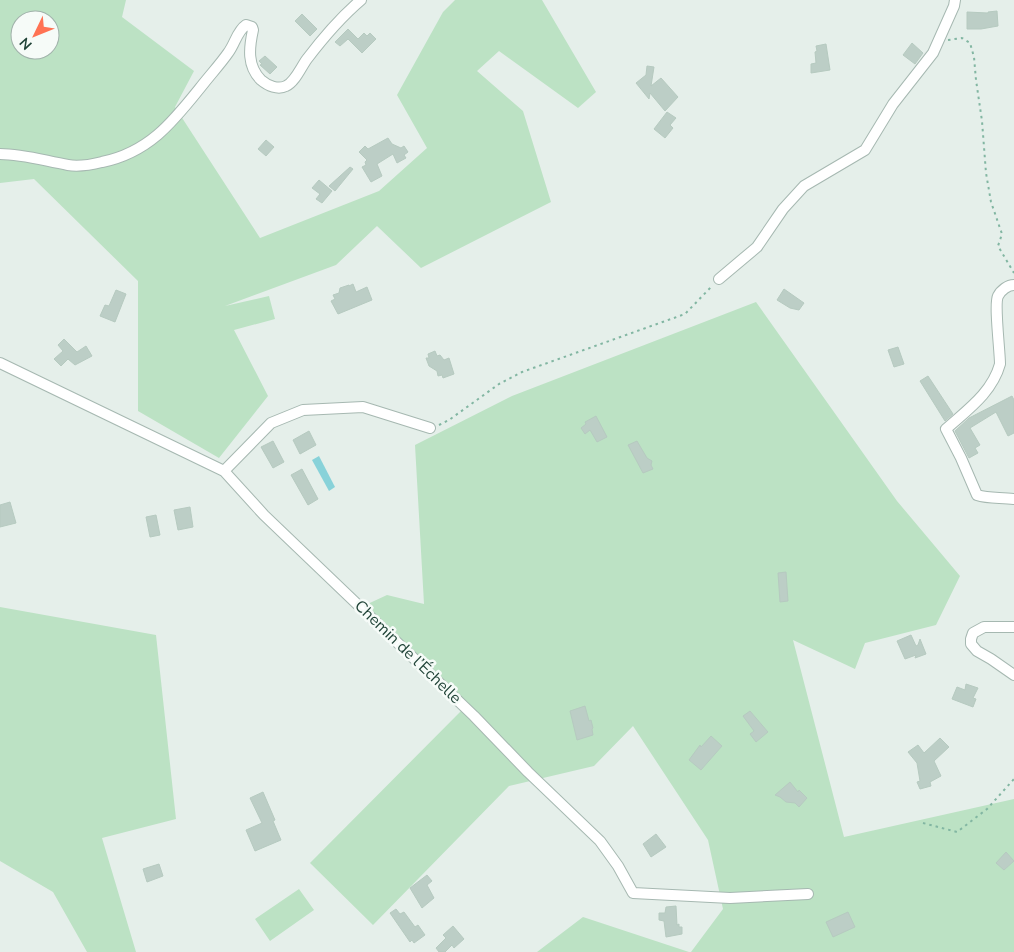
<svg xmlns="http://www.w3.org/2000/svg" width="1014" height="952" viewBox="0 0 1014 952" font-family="'Nunito Sans',sans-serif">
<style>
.green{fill:#bce2c4;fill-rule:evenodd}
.water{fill:#88d2d9}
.building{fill:#bccec6;stroke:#b6cac0}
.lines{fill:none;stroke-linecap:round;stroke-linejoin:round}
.minor-casing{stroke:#a6b8b1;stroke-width:12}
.path{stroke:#82b6a2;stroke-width:2;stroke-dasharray:2.5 4;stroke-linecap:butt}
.minor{stroke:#fff;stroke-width:10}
.labels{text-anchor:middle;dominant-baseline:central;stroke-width:5;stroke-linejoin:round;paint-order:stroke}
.street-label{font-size:16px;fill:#214438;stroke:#f6fbf8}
</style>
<rect width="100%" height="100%" fill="#e5efea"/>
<!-- green -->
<path class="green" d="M0,0h126l-4,17 72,54 -19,36 85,131 119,-47 48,-43 -30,-53 46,-83 12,-12h87l54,92 -18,16 -79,-57 -22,20 46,40 28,91 -130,66 -44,-42 -41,39 -111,41 44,-10 6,23 -41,11 34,66 -49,62 -81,-47v-130l-104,-102 -34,4zM20,20h30v30h-30z
M756,302l141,199 63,75 -24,49 -71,18 -10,26 -62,-29 51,197 170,-38v153h-323l32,-43 -15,-69 -75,-114 -39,40 -85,20 -136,139 -63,-62 154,-155 -105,-100 28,-13 37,9 -9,-159 97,-49z
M0,607l156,28 20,184 -74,19 34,114h-49l-34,-60 -53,-31z
M299,889l15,21 -44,31 -15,-22z
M583,917l106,35h-152z"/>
<!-- water -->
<path class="water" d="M319,456l16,31 -6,4 -17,-31z"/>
<!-- building -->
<path class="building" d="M997,11l1,15 -17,3h-14v-17l21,1v-1z
M302,14l15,15 -7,7 -15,-15z
M348,29l10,10 6,-6 3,3 3,-3 6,6 -14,14 -14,-14 -8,7 -5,-4z
M912,43l11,10 -8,11 -12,-9z
M826,44l4,26 -19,3v-9l5,-1 -1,-11 2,-1 -1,-5z
M265,56l12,11 -7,7 -10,-9 2,-1 -3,-3z
M647,66l7,1 -3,19 10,-8 17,19 -13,14 -15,-18 -1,6 -13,-16 10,-8z
M667,112l9,6 -6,7 3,3 -8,10 -11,-9z
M388,138l4,6 9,4 3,-2 4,6 -4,3 2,3 -9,5 -4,-9 -16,10 5,12 -11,6 -9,-15 4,-2 -1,-3 2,-2 -8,-8 6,-6 3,3z
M266,140l8,7 -8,9 -8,-7z
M350,167l3,2 -18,22 -6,-5z
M319,180l13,11 -10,12 -6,-4 4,-5 -8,-6z
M353,284l3,8 11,-5 5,13 -34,14 -7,-13 4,-2 -2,-4 6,-2 1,-5 9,-3v1z
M784,289l20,14 -5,7 -9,-2 -13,-8z
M116,290l10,4 -11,28 -15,-6 5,-11 4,1z
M64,339l13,13 9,-6 6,10 -17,9 -7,-6 -7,7 -7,-7 9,-8 -5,-6z
M898,347l6,17 -10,3 -6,-17z
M435,351l2,5 3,-1 4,5 5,-2 5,16 -11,4 -1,-3 -4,1 -1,-5 -8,-5 -3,-8h3l-1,-4z
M928,376l25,38 -8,7 -25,-40z
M1012,396l2,4v33l-6,3 -12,-24 -26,16 10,17 -5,3 3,5 -9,5 -14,-27 14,-13z
M596,416l11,21 -10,5 -7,-12 -5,4 -4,-6 5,-4 -1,-2z
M309,431l7,14 -16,9 -7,-14z
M273,441l11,21 -11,6 -12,-21z
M637,441l10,17 5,3 -1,4 2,4 -10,4 -15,-28z
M302,469l16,30 -10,6 -17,-30z
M10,502l6,21 -16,4v-22z
M190,507l3,20 -15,3 -4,-20z
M156,515l4,20 -10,2 -4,-20z
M786,572l2,29 -8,1 -2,-29z
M911,635l5,11 2,-1 2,-6 6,15 -11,4 1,-3 -11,4 -8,-18z
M966,684l12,4 -5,10 3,1 -3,8 -21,-8 5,-12 8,3z
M585,706l4,15 2,-1 2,8 -1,1 1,6 -16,5 -7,-29z
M750,711l18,21 -12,10 -6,-8 4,-3 -11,-15z
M711,736l11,10 -21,24 -12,-10 11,-15 1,2z
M940,738l9,9 -15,14 7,15 -11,6 1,4 -11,3 -3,-7 3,-1 -3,-18 -9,-11 10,-7 6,8z
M790,782l8,10 1,-2 8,8 -8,9 -4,-4 -9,-1 -6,-5 -5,-2z
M263,792l12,28 -2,1 8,19 -26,11 -9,-21 16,-7 -12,-25z
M656,834l10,13 -15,10 -8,-13z
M1006,852l8,9 -10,9 -8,-7z
M159,864l4,12 -16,6 -4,-13z
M427,875l5,6 -5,4 7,13 -12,10 -12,-20z
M676,906l1,19 2,-1v3h3v7l-16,3 -2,-16 -5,-1v-7h6l1,-6z
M396,909l4,5 4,-2 11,15 3,-2 7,10 -11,8 -2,-3 -2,2 -20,-29z
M848,912l7,15 -22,10 -7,-15z
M453,926l11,13 -10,9 -2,-3 -7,7h-6l-3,-4 10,-10 -3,-3z"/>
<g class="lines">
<defs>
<path id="minor" d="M0,154c23,0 45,7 68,11 11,2 22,0 34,-3 49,-10 73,-43 102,-79 8,-10 17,-20 24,-30 7,-9 9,-22 18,-28l6,2 1,3c-4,18 -6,36 8,50 7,6 17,10 25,6 9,-4 15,-19 21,-27 16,-21 34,-42 54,-59
M719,279l38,-32 26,-38 21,-23 61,-36 28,-46 40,-51 21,-47 1,-6
M1014,285c-6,0 -13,5 -16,11 -4,8 2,55 2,68 -8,29 -33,46 -54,65l15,29 16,37c12,4 25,2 37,4
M0,363l224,108 40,44 210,201 54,56 72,69 18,25 15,27 97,5 78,-4
M224,471l47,-48 32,-13 60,-3 67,21
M1014,627h-30l-11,6 -2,6v5l6,7 14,8 23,16"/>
</defs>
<!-- minor casing -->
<use href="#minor" class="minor-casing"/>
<!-- path -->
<path class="path" d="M948,40l14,-2 8,5 4,14 2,23 6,41 4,52 5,29 11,32 -4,12 16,27
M439,425l10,-5 50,-36 23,-12 163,-58 27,-28
M923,823l34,9 30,-23 27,-30"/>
<!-- minor -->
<use href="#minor" class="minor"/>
</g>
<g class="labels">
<!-- street labels -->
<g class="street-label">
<text transform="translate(408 652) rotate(44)">Chemin de l’Échelle</text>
</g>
</g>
<!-- north arrow -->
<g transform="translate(35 35) rotate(227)"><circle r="24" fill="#f6fbf8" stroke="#a1b2ab"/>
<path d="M0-4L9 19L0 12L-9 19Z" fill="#ff7253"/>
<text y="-8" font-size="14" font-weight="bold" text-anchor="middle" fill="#214438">N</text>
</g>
</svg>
